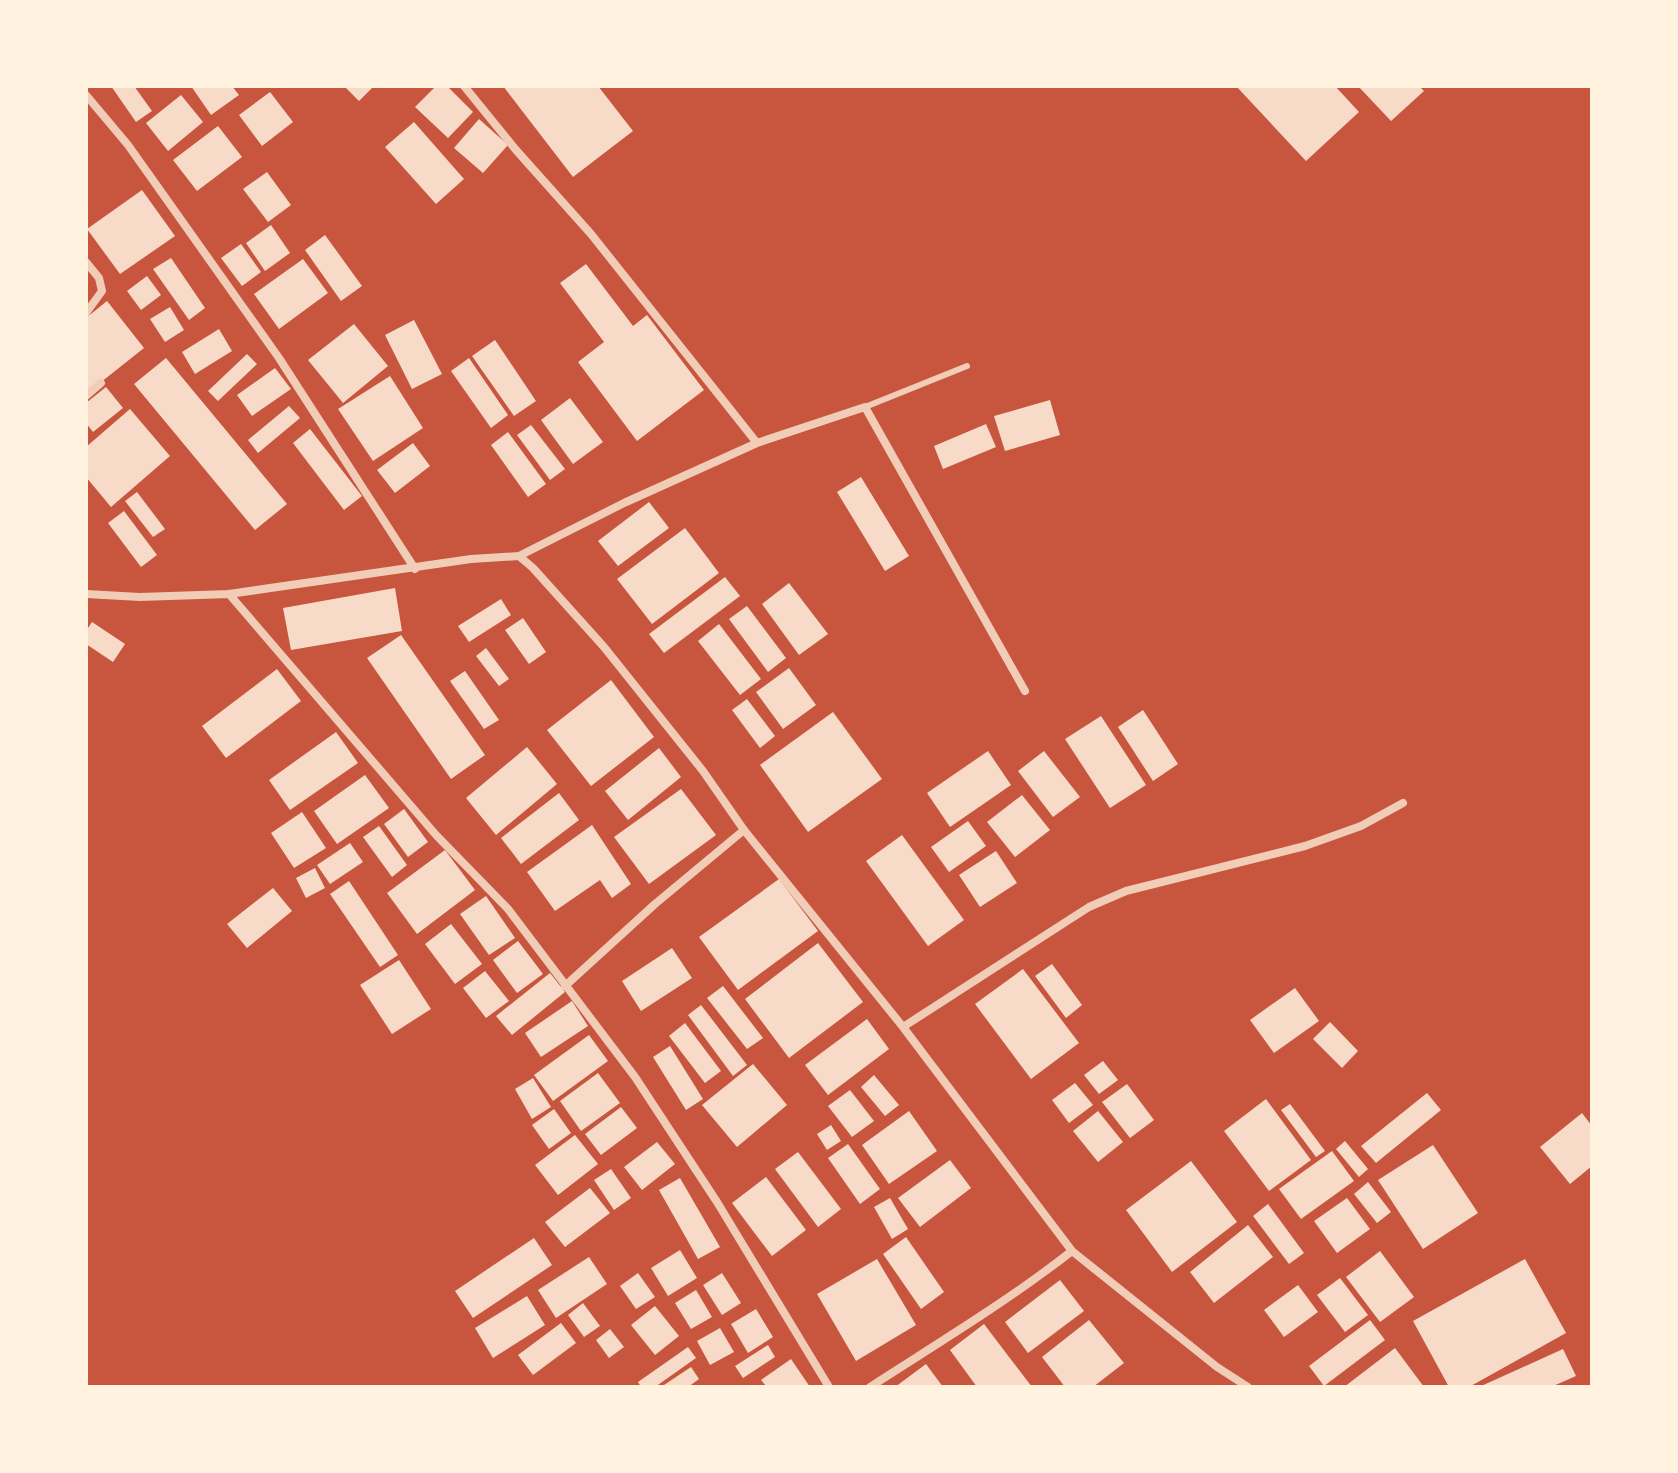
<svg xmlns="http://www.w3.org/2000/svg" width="1678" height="1473" viewBox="0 0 1678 1473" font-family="'DM Sans',sans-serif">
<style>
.building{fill:#f7dbc8}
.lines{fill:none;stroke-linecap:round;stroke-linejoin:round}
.service{stroke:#f1ccb7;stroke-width:6}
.minor{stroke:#f1ccb7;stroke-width:8}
</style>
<rect width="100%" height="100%" fill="#c8553d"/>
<!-- building -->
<path class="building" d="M111,86h23l18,25 -16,11z
M191,86h41l7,9 -28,20z
M344,86h30l-15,15z
M436,86h11l26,26 -25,26 -33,-31z
M503,86h95l35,45 -60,46z
M1236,86h99l24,26 -53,49z
M1358,86h61l5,5 -33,30z
M270,92l23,30 -31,24 -23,-31z
M181,95l22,27 -35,29 -22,-28z
M479,119l29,26 -25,28 -29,-25z
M414,122l50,57 -28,25 -51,-57z
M218,126l24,31 -45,34 -24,-31z
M267,172l24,33 -23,17 -25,-33z
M142,190l33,46 -55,38 -33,-45z
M271,225l19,28 -25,18 -19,-28z
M325,235l37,51 -21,15 -36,-51z
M241,244l20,28 -19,14 -21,-28z
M171,258l34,50 -16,12 -36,-51z
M303,259l25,34 -49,36 -25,-35z
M586,264l47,62 14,-11 57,75 -67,51 -59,-79 26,-20 -44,-59z
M147,276l14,19 -20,15 -14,-19z
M107,301l37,47 -58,46v-76z
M170,307l14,23 -19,12 -15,-23z
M414,320l28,54 -30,15 -27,-54z
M354,324l34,42 -45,37 -35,-43z
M219,329l13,22 -37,23 -13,-22z
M495,340l41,61 -22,15 -42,-60z
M247,354l10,10 -39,37 -10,-10z
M166,358l121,146 -32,26 -121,-146z
M469,358l39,57 -17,13 -40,-57z
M275,368l16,21 -39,27 -15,-21z
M390,376l33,52 -50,33 -35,-52z
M106,387l17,21 -30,24 -7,-9v-20z
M570,398l33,44 -30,22 -32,-44z
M1050,400l10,35 -55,16 -11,-35z
M289,406l11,12 -42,35 -10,-13z
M130,409l40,47 -59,51 -25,-30v-30z
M986,424l10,23 -53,22 -9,-23z
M531,425l34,44 -15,11 -33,-45z
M310,429l52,67 -18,14 -51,-67z
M508,432l38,52 -18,13 -37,-52z
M413,443l17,23 -35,27 -18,-23z
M861,477l48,79 -24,15 -48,-79z
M137,492l28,37 -12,8 -28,-36z
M649,502l20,26 -51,38 -20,-25z
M124,511l33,44 -16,12 -33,-44z
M685,528l34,45 -67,51 -35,-45z
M725,577l15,19 -76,57 -15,-19z
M789,583l39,51 -29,21 -37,-51z
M395,588l7,43 -111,19 -8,-42z
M501,599l10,16 -42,27 -11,-16z
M747,606l39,52 -18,14 -39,-53z
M523,618l23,34 -17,12 -24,-34z
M92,622l33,22 -12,18 -27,-18v-13z
M719,624l42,55 -21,16 -42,-54z
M401,635l84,120 -34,24 -84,-121z
M486,648l23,31 -10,7 -23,-30z
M789,668l27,37 -33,24 -27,-37z
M277,669l24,32 -75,57 -24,-32z
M465,671l34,49 -15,9 -34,-48z
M611,680l43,57 -63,49 -44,-56z
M747,699l28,37 -15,12 -28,-38z
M1143,710l35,54 -25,17 -35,-54z
M833,712l49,67 -74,53 -48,-67z
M1101,716l45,69 -36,23 -45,-69z
M336,732l22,31 -68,47 -21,-30z
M527,747l30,37 -61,51 -30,-37z
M659,748l22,29 -53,43 -23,-29z
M988,751l23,34 -61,42 -23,-34z
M1044,751l36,46 -27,20 -35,-46z
M365,775l24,33 -52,36 -23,-33z
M681,789l35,46 -67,49 -35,-47z
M559,793l20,27 -58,44 -20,-26z
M1022,795l28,35 -35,27 -28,-35z
M404,809l24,33 -20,15 -24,-33z
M302,812l24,36 -32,20 -23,-35z
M968,821l18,25 -37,26 -18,-25z
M592,825l39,59 -19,14 -12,-18 -45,31 -28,-39z
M379,826l28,39 -15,12 -29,-40z
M902,835l62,85 -36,26 -62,-85z
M350,843l13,19 -33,22 -13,-19z
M445,850l30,40 -58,44 -30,-41z
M996,851l21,32 -37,24 -21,-32z
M315,868l10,20 -19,10 -10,-20z
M779,879l39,52 -80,59 -39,-53z
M349,881l49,74 -18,12 -50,-73z
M273,888l19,23 -45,37 -20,-24z
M486,896l29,42 -26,17 -29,-41z
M451,924l31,40 -27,20 -30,-40z
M518,941l25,33 -26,19 -24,-33z
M818,943l45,59 -74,56 -44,-59z
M672,948l20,30 -51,33 -19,-30z
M399,960l32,49 -39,25 -32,-49z
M1052,964l30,41 -16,13 -31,-42z
M1023,969l56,74 -48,36 -56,-75z
M485,971l24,30 -23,17 -23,-30z
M550,973l15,19 -53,43 -16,-19z
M723,986l40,52 -16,11 -40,-51z
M1295,988l24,33 -45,32 -24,-33z
M572,1001l16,25 -47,31 -16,-24z
M701,1005l46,60 -14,11 -45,-61z
M867,1019l22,30 -61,46 -23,-30z
M1330,1022l28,29 -16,17 -29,-29z
M685,1023l36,48 -16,12 -36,-47z
M589,1035l19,26 -55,40 -19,-26z
M670,1046l33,53 -17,11 -33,-53z
M1103,1061l15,19 -19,14 -15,-19z
M753,1064l34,41 -50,42 -35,-42z
M598,1073l22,30 -39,28 -21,-30z
M874,1075l25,30 -14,11 -24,-29z
M533,1078l18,29 -19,12 -17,-30z
M1075,1083l18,22 -24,18 -17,-23z
M1127,1084l27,36 -24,18 -28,-36z
M850,1090l24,31 -22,16 -24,-31z
M1427,1093l14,17 -65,53 -15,-17z
M1266,1099l45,61 -42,31 -45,-60z
M1290,1104l35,47 -9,6 -35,-47z
M621,1107l16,21 -36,27 -16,-21z
M554,1109l17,24 -22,16 -17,-24z
M909,1111l28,40 -48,33 -27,-39z
M1098,1111l25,31 -25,20 -25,-31z
M1582,1113l10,13v40l-22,18 -30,-37z
M831,1125l10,16 -14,9 -10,-16z
M575,1135l23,29 -40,31 -23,-30z
M1345,1141l23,28 -9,8 -23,-28z
M657,1142l18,22 -33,26 -18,-23z
M848,1144l32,45 -20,15 -32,-46z
M1433,1145l45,68 -55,36 -45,-69z
M1332,1151l22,30 -53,38 -22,-30z
M798,1152l43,57 -23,18 -43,-58z
M950,1160l21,28 -51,39 -22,-29z
M1191,1161l46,61 -65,50 -46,-62z
M611,1169l20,29 -17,12 -20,-30z
M766,1177l40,53 -34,26 -40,-53z
M680,1178l40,69 -22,12 -39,-69z
M1368,1182l23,30 -14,11 -23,-29z
M590,1188l20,25 -45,34 -20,-25z
M890,1198l18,31 -16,10 -18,-32z
M1347,1198l23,31 -33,24 -23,-32z
M1268,1204l36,49 -15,11 -36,-48z
M1248,1225l25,32 -59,46 -24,-31z
M906,1237l38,55 -23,17 -38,-55z
M534,1238l18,27 -79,53 -18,-27z
M680,1250l17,28 -29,18 -17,-28z
M1380,1251l34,46 -34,25 -34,-45z
M589,1257l18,27 -51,34 -18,-28z
M877,1259l39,66 -60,36 -39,-67z
M1525,1259l41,74 -97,54h-20l-36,-66z
M638,1273l17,24 -19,12 -16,-23z
M722,1273l19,30 -19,12 -19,-30z
M1340,1278l28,37 -23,17 -28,-37z
M1060,1280l24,31 -56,42 -23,-31z
M1298,1285l20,27 -34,25 -20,-27z
M696,1290l16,27 -21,12 -16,-26z
M527,1296l18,29 -52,33 -18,-30z
M583,1303l17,23 -16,11 -16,-22z
M655,1306l24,30 -24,19 -24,-30z
M756,1309l17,28 -25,16 -17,-29z
M1089,1320l35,43 -31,24h-28l-23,-30z
M1370,1320l15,20 -61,46 -15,-20z
M561,1323l15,20 -43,32 -15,-20z
M984,1324l48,63h-55l-27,-37z
M720,1328l14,24 -24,13 -13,-24z
M610,1329l14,18 -15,11 -13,-18z
M768,1345l7,12 -32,21 -8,-12z
M688,1347l8,11 -41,29h-14l-3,-5z
M1395,1348l29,39h-80z
M1563,1349l13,27 -25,11h-72z
M791,1359l19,28h-43l-6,-7z
M926,1364l17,23h-48z
M691,1367l8,12 -11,8h-27z"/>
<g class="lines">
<!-- service -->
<path class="service" d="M865,407l102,-41"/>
<!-- minor -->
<path class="minor" d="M464,86l52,64 75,84 166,209
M86,95l42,50 151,213 136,211
M86,262l13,16 3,13 -16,22
M86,396l15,-13
M519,556l105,-53 133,-60 108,-36 160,284
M86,594l54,3 89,-3 242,-35 48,-3 14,12 71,79 99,124 41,59 159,197 169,224 145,116 31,20
M229,594l207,241 72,74 127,168 82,125 112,185
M565,986l90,-82 89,-74
M903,1027l186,-120 37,-16 179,-45 56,-20 42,-23
M870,1387c68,-44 138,-86 202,-136"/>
</g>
<!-- border -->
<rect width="1678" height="1473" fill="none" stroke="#fff3e0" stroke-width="176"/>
</svg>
